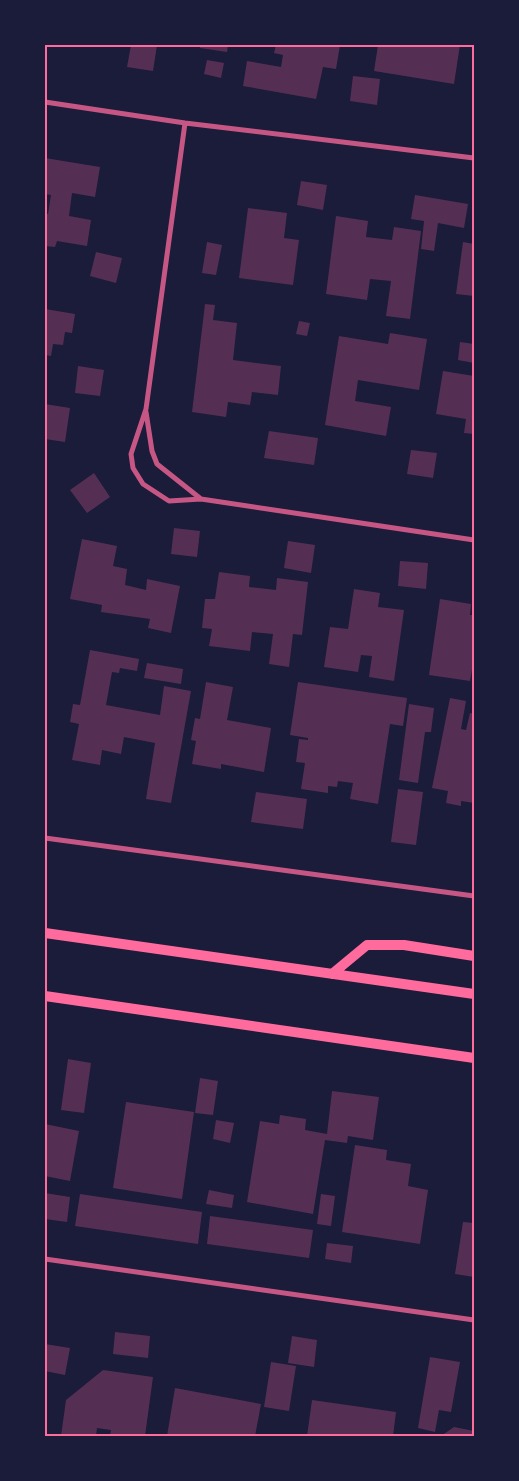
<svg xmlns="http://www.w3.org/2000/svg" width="519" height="1481" viewBox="0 0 519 1481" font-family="'Fira Sans',sans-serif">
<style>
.building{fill:#542f53}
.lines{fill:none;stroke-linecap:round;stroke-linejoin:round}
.minor{stroke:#c65784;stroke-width:5}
.secondary{stroke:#ff6b9d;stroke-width:10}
.neatline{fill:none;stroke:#ff6b9d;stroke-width:2}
</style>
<rect width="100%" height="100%" fill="#1b1b3a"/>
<!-- building -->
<path class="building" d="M131,45h26l-4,26 -26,-4z
M200,45h28l-1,7 -27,-4z
M276,45h64l-4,24 -13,-2 -7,32 -73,-13 4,-25 34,6 2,-12 -9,-2z
M378,45h82l-6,39 -80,-13z
M207,60l17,3 -3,15 -17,-4z
M353,76l27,3 -3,26 -27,-4z
M45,158l55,9 -5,30 -23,-4 -3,23 22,4 -4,26 -30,-5 -2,6 -10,-1v-33l3,1 3,-19 -6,-1z
M301,181l26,4 -4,25 -26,-5z
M415,195l53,9 -4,24 -26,-5 -4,28 -13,-2 3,-28 -13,-2z
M248,208l39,5 -3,25 15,2 -6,45 -54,-7z
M336,216l32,5 -2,16 26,3 2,-13 27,4 -11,88 -24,-3 5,-35 -21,-2 -3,21 -41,-6z
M207,242l15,3 -6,30 -14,-2z
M463,242l11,2v52l-18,-2z
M96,252l26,6 -6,25 -26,-7z
M205,304l10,1 -2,15 24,3 -4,37 48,6 -3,29 -26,-3 -2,13 -22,-3 -2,15 -34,-5z
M45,309l30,5 -3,19 -7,-1 -2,13 -10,-1 -2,12 -6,-1z
M299,321l11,2 -3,13 -11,-2z
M390,333l37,6 -8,51 -61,-10 -3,21 36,6 -5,29 -61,-11 14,-89 49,8z
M460,342l14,2v19l-16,-3z
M78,366l26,4 -4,26 -25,-3z
M443,371l31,5v58l-10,-1 2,-14 -30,-5z
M45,404l25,4 -5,34 -20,-3z
M269,431l49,7 -4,27 -50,-7z
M411,450l26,3 -4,25 -26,-4z
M94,473l16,24 -23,16 -17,-23z
M174,528l26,3 -3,26 -26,-3z
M82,539l35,7 -4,20 14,3 -2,16 21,5 1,-11 33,7 -9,47 -23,-5 2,-9 -49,-7 1,-7 -32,-6z
M288,541l27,4 -4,28 -27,-5z
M400,561l28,2 -2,26 -28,-3z
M219,572l31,4 -1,11 27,3 1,-12 31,4 -6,53 -9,-1 -4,33 -20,-3 4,-30 -21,-2 -2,19 -41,-5 3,-17 -10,-1 3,-29h10z
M354,589l26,4 -2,14 26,3 -10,71 -25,-4 3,-21 -11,-1 -3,17 -34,-5 6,-40 18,2z
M440,599l31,5 -1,11h4v43l-4,23 -41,-6z
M90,650l49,9 -2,12 -17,-3 -1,5 -7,-1 -6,33 54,10 4,-29 27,5 -20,112 -25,-4 9,-56 -31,-6 -3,17 -19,-4 -2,15 -28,-5 7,-36 -9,-2 3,-18 7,1z
M147,663l36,6 -2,15 -37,-6z
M206,682l27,5 -6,33 44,8 -7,44 -43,-8v5l-29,-5 4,-23 -5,-1 4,-22 5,1z
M298,682l109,16 -4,28 -13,-2 -12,80 -28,-5 3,-16 -15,-2 -1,6 -9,-1v7l-27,-4 4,-26 -9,-1 3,-23 9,1v-2l-18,-3z
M450,698l16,3 -5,28 5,1 4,-17 4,1v89l-13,-2v5l-15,-3 2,-12 -16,-3z
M409,704l25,4 -3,24h-6l-7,51 -19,-3z
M398,789l25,3 -7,53 -25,-3z
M256,792l51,7 -4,30 -52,-7z
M68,1059l23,4 -7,50 -23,-3z
M200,1078l18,3 -5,34 -18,-2z
M332,1091l47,6 -6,43 -25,-4 -1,7 -22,-3 -12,74 -66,-12 13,-81 19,3 1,-9 26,4 -1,11 22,4z
M126,1102l68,10 -12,87 -69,-11z
M216,1120l18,3 -4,20 -17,-4z
M45,1124l34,7 -9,50 -25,-5z
M355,1145l32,5 -1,10 25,4 -3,22 20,4 -8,54 -78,-12z
M209,1190l25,5 -2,13 -26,-4z
M45,1193l25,4 -3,25 -22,-3z
M80,1194l122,18 -4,32 -123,-18z
M321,1194l14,2 -4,30 -14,-2z
M210,1216l103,14 -4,28 -102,-14z
M463,1222l11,1v54l-19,-3z
M327,1243l26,3 -2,17 -26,-4z
M115,1332l35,4 -2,22 -35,-4z
M292,1336l25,4 -3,27 -26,-4z
M45,1344l25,4 -5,27 -20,-4z
M430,1357l30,5 -9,50 -12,-2 -4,22 -17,-4z
M271,1362l25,4 -7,45 -25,-4z
M103,1370l50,7 -8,59h-35l1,-6 -14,-2 -1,8h-35l5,-36z
M175,1388l86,16 -6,32h-88z
M312,1400l84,12 -3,24h-86z
M454,1427l20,4v5h-33z"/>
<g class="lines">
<!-- minor -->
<path class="minor" d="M45,102l140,21 289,35
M185,123l-39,286 -15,45 2,14 10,16 26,17 32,-2 273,41
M146,412l6,39 5,13 44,35
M45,838l429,58
M45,1259l429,61"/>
<!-- secondary -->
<path class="secondary" d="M45,933l429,61
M332,974l35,-29h37l70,11
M45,996l429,62"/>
</g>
<!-- border -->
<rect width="519" height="1481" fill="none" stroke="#1b1b3a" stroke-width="92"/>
<rect x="46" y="46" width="427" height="1389" class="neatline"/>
</svg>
